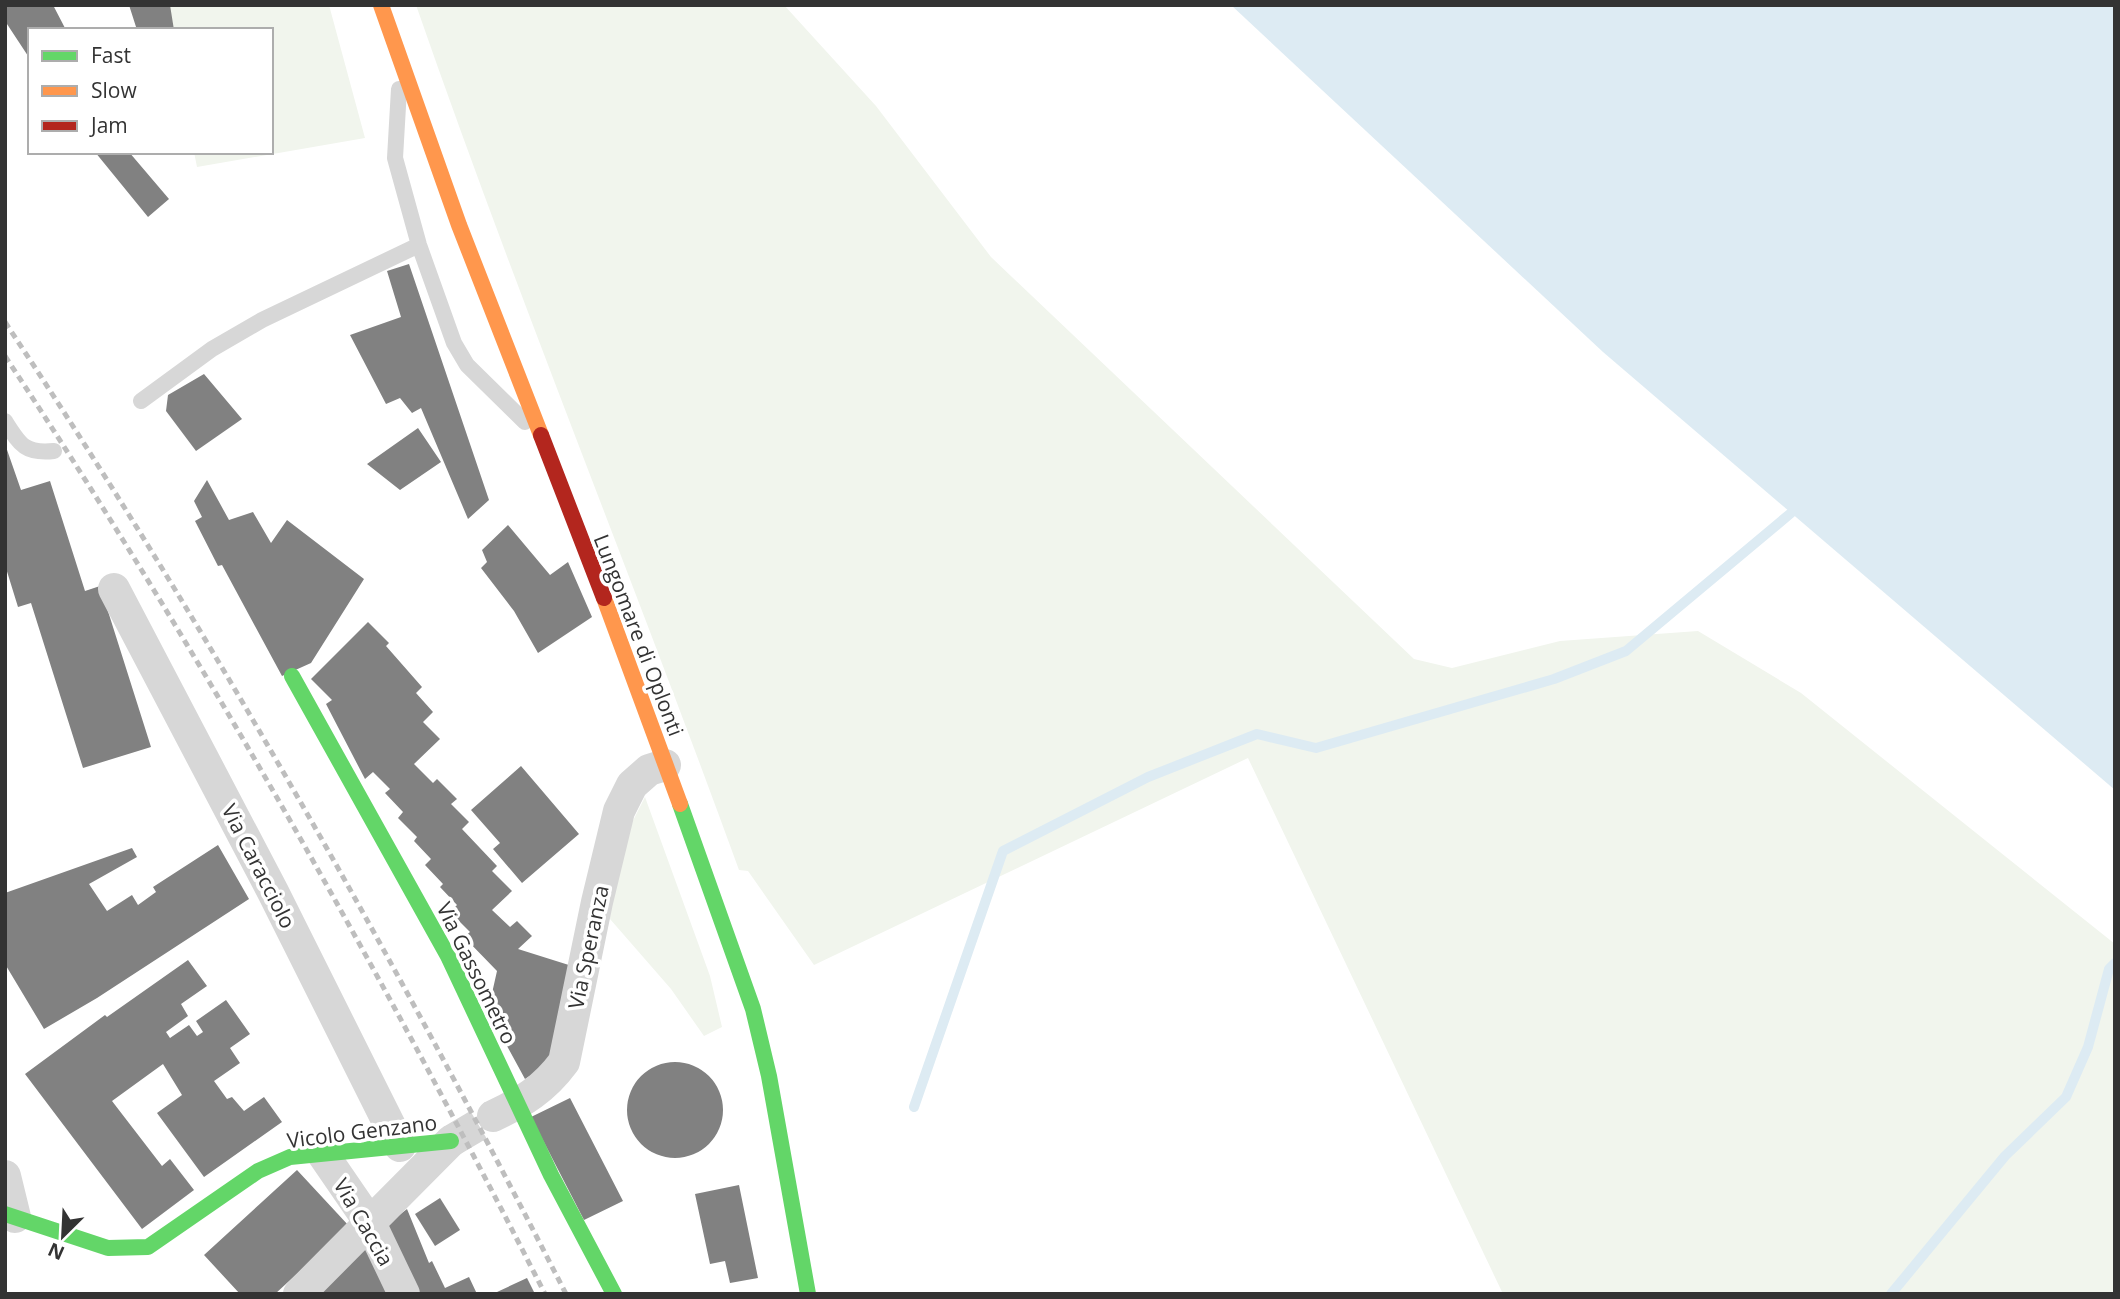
<svg xmlns="http://www.w3.org/2000/svg" width="2120" height="1299" viewBox="0 0 2120 1299" font-family="'Open Sans',sans-serif">
<style>
.green{fill:#f1f5ed}
.water{fill:#ddebf3}
.lines{fill:none;stroke-linecap:round;stroke-linejoin:round}
.stream{stroke:#ddebf3;stroke-width:10}
.building{fill:#818181}
.street-tunnel{stroke:#d6d6d6;stroke-width:32;stroke-dasharray:32 16;stroke-linecap:butt}
.lane{stroke:#d7d7d7;stroke-width:16}
.street{stroke:#d7d7d7;stroke-width:32}
.fast{stroke:#63d668;stroke-width:16}
.slow{stroke:#ff974d;stroke-width:16}
.jam{stroke:#b3261e;stroke-width:16}
.rail{stroke:#bebebe;stroke-width:5;stroke-dasharray:7 5;stroke-linecap:butt}
.labels{text-anchor:middle;dominant-baseline:central;stroke-width:7;stroke-linejoin:round;paint-order:stroke}
.street-label{font-size:21px;fill:#333;stroke:#fff}
</style>
<rect width="100%" height="100%" fill="#fff"/>
<!-- green -->
<path class="green" d="M169,5h160l36,133 -168,29 -3,-15h77v-122h-97z
M416,5h368l92,101 115,151 423,402 38,9 108,-27 138,-10 103,62 314,251v350h-612l-255,-536 -434,207 -66,-94 -9,-1c-105,-289 -222,-574 -323,-865z
M645,797l65,179 12,51 -18,9 -33,-47 -61,-70 3,-59z"/>
<!-- water -->
<path class="water" d="M1231,5h884v785l-512,-438z"/>
<g class="lines">
<!-- stream -->
<path class="stream" d="M914,1107l89,-256 145,-74 109,-43 59,14 238,-69 72,-28 165,-138
M1891,1294l114,-138 61,-59 22,-50 21,-78 6,-6"/>
</g>
<!-- building -->
<path class="building" d="M5,5h48l13,25h-36v29l-25,-38z
M129,5h41l4,25h-37z
M95,152h34l40,47 -21,18z
M409,264l80,236 -21,19 -47,-111 -9,5 -12,-15 -14,6 -36,-69 51,-18 -14,-46z
M204,374l38,45 -46,32 -30,-40 2,-16z
M418,428l23,34 -41,28 -33,-26z
M5,444l16,46 29,-9 35,110 15,-5 51,161 -68,21 -52,-165 -13,4 -13,-42z
M207,480l22,40 24,-8 18,31 16,-23 77,59 -53,84 -29,13 -60,-111 -4,1 -23,-45 7,-4 -8,-16z
M508,525l42,50 18,-13 24,55 -54,36 -24,-42 -33,-43 6,-6 -5,-12z
M368,622l21,21 -3,3 36,41 -6,6 17,19 -10,10 17,17 -26,25 19,19 4,-4 20,20 -6,5 18,18 -7,7 35,37 -5,5 20,20 -20,19 18,17 7,-6 15,15 -14,13 54,17 -23,98 -24,15 -37,-68 9,-40 -33,-34 6,-5 -20,-20 7,-7 -17,-18 3,-3 -18,-19 6,-6 -17,-18 3,-4 -19,-19 5,-6 -18,-19 5,-4 -17,-17 -8,7 -39,-75 6,-4 -21,-21z
M521,766l58,68 -57,49 -29,-34 7,-6 -29,-33z
M218,845l31,54 -152,99 -53,31 -39,-65v-71l127,-45 5,9 -48,27 18,27 25,-16 6,10 18,-13 -3,-5z
M188,960l19,26 -26,18 7,12 -22,16 4,6 19,-13 8,11 6,-4 -7,-11 30,-21 24,34 -20,14 10,15 -26,18 13,18 5,-2 12,14 20,-14 18,25 -78,55 -47,-64 25,-18 -19,-31 -51,37 50,65 8,-7 24,31 -52,39 -117,-155 80,-59 2,2z
M627 1110a48 48 0 1 1 96 0a48 48 0 1 1-96 0Z
M570,1098l53,103 -39,19 -53,-103z
M297,1170l52,56 -74,68h-35l-36,-39z
M739,1185l19,93 -28,5 -5,-22 -15,3 -15,-70z
M440,1198l20,32 -25,16 -20,-32z
M407,1209l22,54 3,-2 13,27 24,-11 8,17h-64l-28,-68z
M368,1239l28,55h-82z
M527,1278l8,16h-37l-1,-2z"/>
<g class="lines">
<!-- street-tunnel -->
<path class="street-tunnel" d="M451,1141l42,-25"/>
<!-- lane -->
<path class="lane" d="M399,89l-4,69 24,87 35,98 13,22 58,57
M141,401l71,-52 50,-29 157,-75
M5,421c15,24 20,33 49,30"/>
<!-- street -->
<path class="street" d="M114,589l159,303 127,254
M493,1116c30,-14 51,-27 71,-54l33,-160 22,-91 13,-26 17,-15 16,-5
M322,1153l48,70 34,71
M5,1176l10,41
M299,1294l152,-153"/>
<!-- fast -->
<path class="fast" d="M292,676l156,280 103,219 63,119
M680,804l73,205 16,67 39,218
M5,1214l103,34 40,-1 110,-76 32,-14 161,-16"/>
<!-- slow -->
<path class="slow" d="M381,5l78,220 82,210
M604,598l76,206"/>
<!-- jam -->
<path class="jam" d="M541,435l63,163"/>
<!-- rail -->
<path class="rail" d="M5,322c207,312 391,639 561,972
M5,356c199,301 376,616 540,938"/>
</g>
<g class="labels">
<!-- street labels -->
<g class="street-label">
<text transform="translate(639 635) rotate(69)">Lungomare di Oplonti</text>
<text transform="translate(259 866) rotate(63)">Via Caracciolo</text>
<text transform="translate(588 947) rotate(-78)">Via Speranza</text>
<text transform="translate(477 973) rotate(64)">Via Gassometro</text>
<text transform="translate(362 1131) rotate(-7)">Vicolo Genzano</text>
<text transform="translate(364 1222) rotate(60)">Via Caccia</text>
</g>
</g>
<!-- border -->
<rect width="2120" height="1299" fill="none" stroke="#333333" stroke-width="14"/>
<!-- legend -->
<rect x="28" y="28" width="245" height="126" fill="#ffffff" stroke="#adadad" stroke-width="2"/>
<rect x="42" y="51" width="35" height="10" fill="#63d668" stroke="#adadad" stroke-width="2"/>
<text x="91" y="63" font-size="21" fill="#333333">Fast</text>
<rect x="42" y="86" width="35" height="10" fill="#ff974d" stroke="#adadad" stroke-width="2"/>
<text x="91" y="98" font-size="21" fill="#333333">Slow</text>
<rect x="42" y="121" width="35" height="10" fill="#b3261e" stroke="#adadad" stroke-width="2"/>
<text x="91" y="133" font-size="21" fill="#333333">Jam</text>
<!-- north arrow -->
<g transform="translate(63 1236) rotate(204)" stroke="#ffffff" stroke-width="5" paint-order="stroke">
<path d="M0-5L12 26L0 18L-12 26Z" fill="#333333"/>
<text y="-10" font-size="19" font-weight="bold" text-anchor="middle" fill="#333333">N</text>
</g>
</svg>
